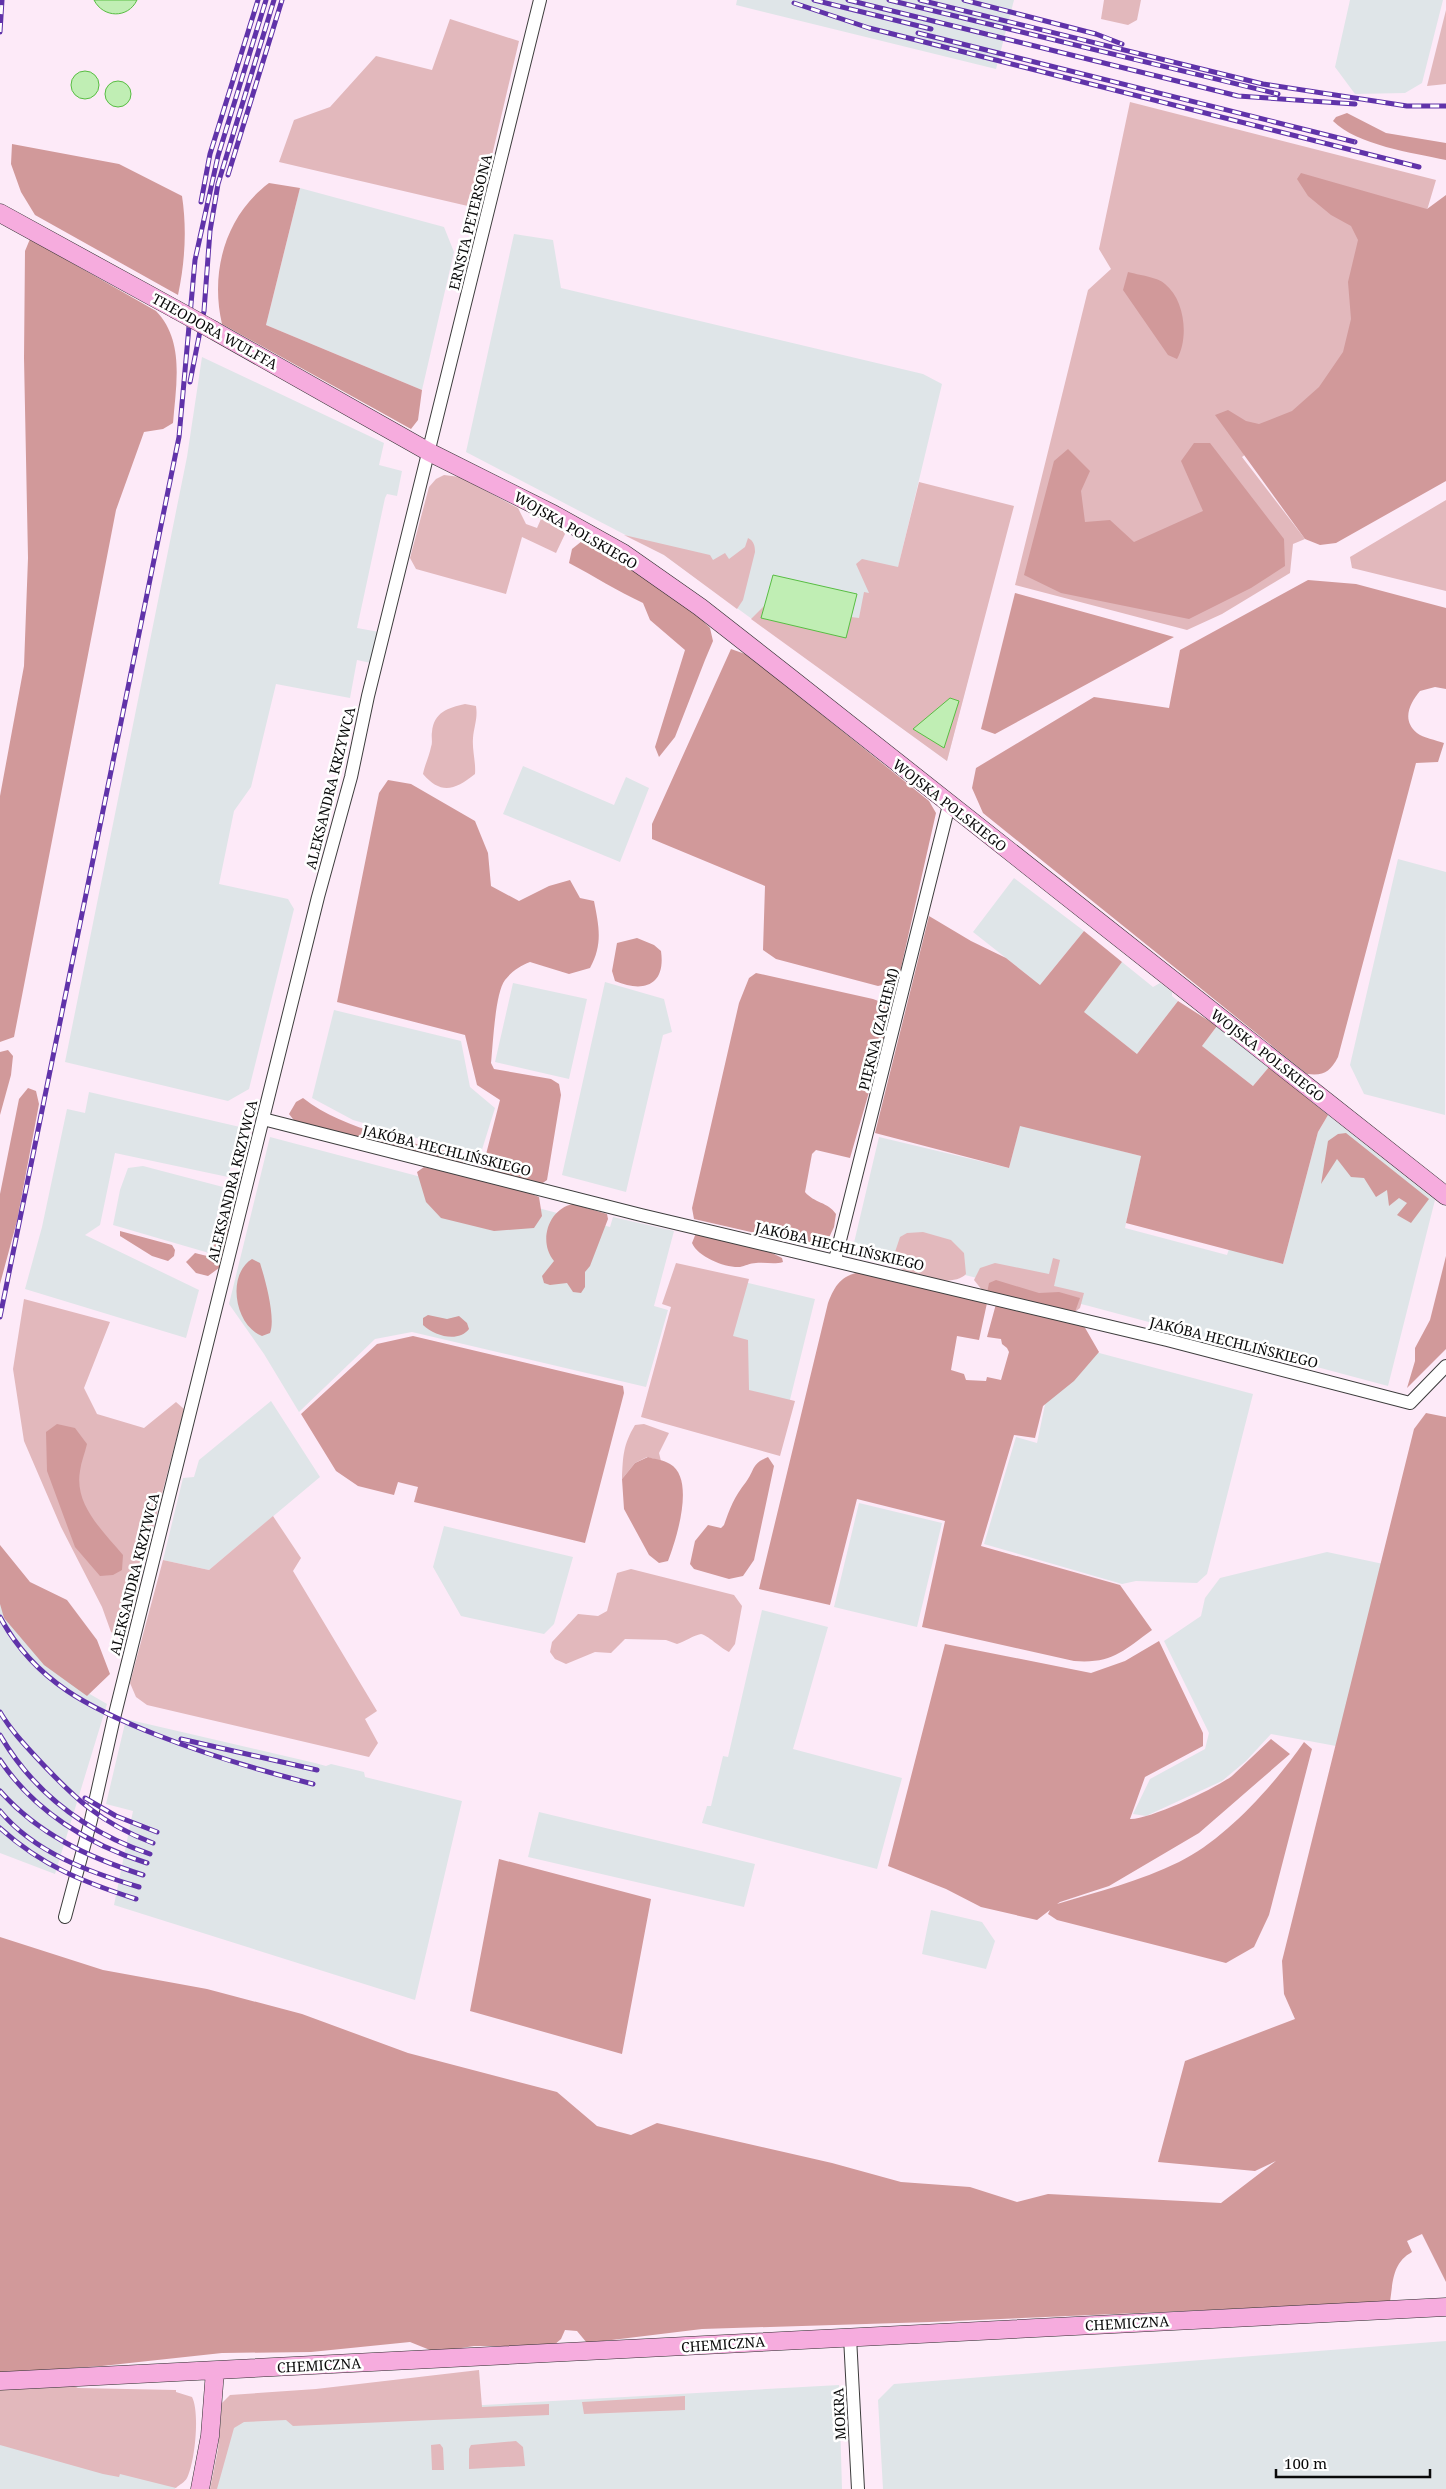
<svg xmlns="http://www.w3.org/2000/svg" width="1446" height="2489" viewBox="0 0 1446 2489" font-family="'Noto Serif',serif">
<style>
.industrial{fill:#dfe5e8}
.green{fill:#e2b8bc}
.forest{fill:#d1999a}
.water{fill:#c0eeb4;stroke:#58bd43}
.lines{fill:none;stroke-linecap:round;stroke-linejoin:round}
.street-casing{stroke:#3d3d3d;stroke-width:14}
.secondary-casing{stroke:#2c2c2c;stroke-width:19}
.street{stroke:#fff;stroke-width:12}
.secondary{stroke:#f6acde;stroke-width:18}
.rail-casing{stroke:#6033a9;stroke-width:5}
.rail{stroke:#fff;stroke-width:3;stroke-dasharray:9;stroke-linecap:butt}
.secondary-bridge-casing{stroke:#2c2c2c;stroke-width:19;stroke-linecap:butt}
.secondary-bridge{stroke:#f6acde;stroke-width:18}
.labels{text-anchor:middle;dominant-baseline:central;stroke-width:5;stroke-linejoin:round;paint-order:stroke}
.street-label{font-size:14px;fill:#0a0a0a;stroke:#fff}
</style>
<rect width="100%" height="100%" fill="#fdeaf8"/>
<!-- industrial -->
<path class="industrial" d="M737,0h277l-18,69 -260,-64z
M1350,0h93l-21,83 -17,10 -50,1 -20,-27z
M300,188l144,39 10,25 -32,138 -156,-65z
M514,234l39,6 8,48 362,86 19,10 -46,192 94,18 -43,167 -283,-206 -198,-103z
M202,357l182,86 -5,22 23,6 -5,25 -10,-2 -2,4 -28,130 22,4 -8,31 -14,-3 -7,38 -74,-14 -25,103 -17,24 -15,73 69,15 6,10 -45,180 -21,12 -163,-39 122,-605z
M523,766l91,39 12,-28 23,11 -29,74 -117,-48z
M1398,859l48,13 -1,243 -81,-21 -14,-29z
M1014,878l70,53 -44,54 -67,-53z
M1122,962l31,25 7,-4 12,9v4l6,5 -41,53 -54,-42z
M605,982l59,17 8,33 -9,3 -37,157 -64,-17z
M513,983l74,16 -18,80 -74,-17z
M334,1010l127,31 9,46 25,21 -15,48 -127,-36 -41,-22z
M1217,1026l52,41 -16,19 -51,-40z
M89,1092l151,35 -12,50 -113,-24 -15,72 -15,10 114,55 -13,48 -161,-49 17,-62 25,-118 18,4z
M1328,1115l107,85 -47,186 -299,-80 -236,-59 26,-110 130,31 11,-43 121,31 -16,72 102,27 2,-6 54,15 35,-132z
M270,1137l340,90 3,-10 61,14 -20,75 14,4 -22,77 -234,-55 -37,7 -76,73 -35,-58 -35,-50z
M143,1166l80,21 -14,66 -96,-28 7,-35 8,-22z
M686,1268l129,31 -38,153z
M1058,1342l195,52 -46,180 -10,9 -61,-2 -14,3 -138,-40 32,-107 21,6z
M271,1401l49,76 -111,93 -46,-10 20,-82 11,-1 5,-17z
M859,1503l83,20 -25,104 -83,-20z
M444,1526l129,31 -19,67 -10,10 -83,-18 -28,-49z
M1327,1552l61,13 -52,181 -65,-12 -25,27 -24,20 -76,35 -13,-2 17,-35 55,-30 4,-16 -45,-92 37,-25 4,-18 15,-20z
M0,1600l69,82 38,22 -52,170 -55,-21z
M762,1610l66,17 -35,122 109,29 -25,91 -175,-46 5,-17h4l12,-50 5,1z
M126,1719l189,44 11,3 5,-2 33,8 1,5 97,24 -47,199 -301,-95 19,-94 -27,-7z
M539,1812l216,52 -11,43 -216,-50z
M931,1910l51,12 13,19 -9,28 -64,-15z
M1446,2341v148h-563l-5,-89 16,-16z
M839,2385l3,104h-627l19,-70z
M0,2431l176,55 -1,3h-175z"/>
<!-- green -->
<path class="green" d="M1104,0h37l-4,20 -9,5 -27,-6z
M1446,10v74l-19,2z
M450,19l69,22 -34,144 -13,22 -193,-45 15,-42 36,-13 46,-51 56,14z
M1130,102l306,78 -50,168 -144,109 63,82 -12,5 -3,29 -68,41 -35,16 -172,-45 73,-295 23,-21 -12,-20z
M444,475l16,2 58,31 8,16 11,4 4,-9 20,9 4,6 -9,19 -34,-16 -16,57 -90,-25 -6,-11 19,-71 7,-8z
M919,482l95,24 -67,255 -196,-142 14,-14 -4,13 85,19 5,-20 8,1 5,-26 5,1 -13,-29 6,-5 36,8z
M1446,500v91l-94,-23 -2,-11z
M624,535l86,20 3,5 12,-7 4,6 16,-12 3,-9c6,3 7,8 7,14l-12,48 -6,9 -73,-54z
M465,704l11,2c2,12 -2,20 -3,32 -1,12 3,24 2,36 -20,16 -34,21 -52,0 2,-10 6,-17 8,-27 2,-5 0,-10 1,-15 2,-20 16,-24 33,-28z
M923,1232l28,8 13,13 2,21c-13,14 -58,4 -70,-10l-1,-12 5,-15 7,-4z
M1053,1258l7,2 -6,26 30,7 -4,15 -5,4 -93,-22 -8,-10 6,-12 15,-5 54,11z
M676,1263l73,16 -16,57 15,4 1,50 46,11 -15,55 -139,-39 30,-110 -9,-3z
M24,1299l86,23 -26,66 13,26 47,14 32,-26 8,7 -60,231 -13,-8 -9,-25 -41,-80 -37,-86 -11,-72z
M644,1424l25,9 -10,20 2,8 -14,-4 -12,6 -13,16c1,-23 1,-34 13,-54z
M273,1516l28,42 -8,13 84,140 -12,8 13,24 -9,14 -222,-52 -11,-8 -6,-14 33,-123 46,10z
M631,1569l103,26 8,11 -7,38 -6,8c-7,-3 -23,-18 -28,-18 -7,1 -17,8 -24,10l-11,-4 -41,-1 -14,14 -16,-1 -29,12 -11,-5 -5,-7 2,-10 26,-28 20,2 9,-5 10,-38z
M479,2370l3,37 67,-3v11l-256,11 -7,-6 -42,2 -10,6 -17,61h-7l8,-40 4,-46 8,-8 86,-6z
M72,2385l6,3 98,2v2l16,5c8,15 3,65 -5,81 -2,4 -8,7 -11,10l-56,-14 -1,3 -16,-3 -103,-29v-58z
M685,2396v14l-101,4 -2,-12z
M516,2441l7,6 2,19 -56,3v-20l2,-4z
M440,2444l3,4 1,22h-12l-1,-25z"/>
<!-- forest -->
<path class="forest" d="M1347,113l39,20 60,10v17c-33,-7 -89,-15 -113,-39l3,-4z
M12,144l107,20 63,32c5,33 3,66 -4,99l-143,-80 -14,-23 -10,-28z
M1301,173l126,36 19,-14v286l-110,62 -16,2 -15,-6 -90,-124 13,-5 18,11 13,3 33,-13 27,-24 24,-35 8,-33 -3,-37 10,-42 -7,-14 -20,-11 -23,-19 -11,-17z
M269,183l31,5 -34,137 156,65 -4,30 -7,9 -189,-105c-12,-52 3,-108 47,-141z
M30,239l126,72c29,30 20,74 17,112l-10,6 -19,3 -28,78 -102,527 -14,5v-246l24,-130 4,-108 -4,-200 1,-107z
M1128,272c10,3 30,5 37,12 20,16 24,54 12,75l-9,-4 -45,-65z
M1194,443h16l74,96 1,27 -34,22 -62,31 -128,-26 -37,-18 30,-114 14,-12 22,22 -9,20 4,31 25,-2 24,22 69,-31 -22,-50z
M582,541l40,22 65,42 23,23 3,13 -8,19 -30,77 -16,20 -4,-10 30,-97 -35,-30 -7,-17c-26,-12 -49,-27 -74,-40l3,-14z
M1308,580l48,4 90,24v81l-11,-2 -15,4c-10,12 -19,29 -3,42 6,5 19,7 27,10l-6,19 -22,1 -78,294c-8,15 -14,19 -31,17l-324,-261 -11,-25 4,-20 118,-71 75,11 11,-58z
M1015,593l159,44 -179,97 -14,-5z
M731,649l17,6 181,146 7,12 -38,168 -20,5 -102,-27 -13,-9 2,-64 -113,-47v-15z
M388,780l23,4 64,37 13,32 3,33 28,15 30,-15 21,-6 10,18 14,3c5,26 9,43 -4,67l-21,6 -39,-12c-10,4 -18,9 -25,18 -10,13 -12,65 -14,83l3,6 57,10 8,5 2,11 -14,85 -7,5 -52,-12 -5,-7 17,-66 -23,-15 -12,-50 -128,-33 42,-209z
M929,916l42,25 35,17 34,27 44,-54 38,31 -38,50 53,42 41,-53 39,25 -15,20 51,40 16,-19 59,48 -10,17 -35,132 -157,-41 15,-67 -121,-30 -11,42 -134,-35z
M637,938l17,7 7,6c5,35 -18,42 -46,30l-3,-10 5,-28z
M756,973l117,26c12,4 16,8 17,20l-40,139 -34,-8 -4,4 -7,38c9,11 23,10 31,22l-2,13 -8,17 -35,-3 -97,-22 -2,-11 47,-205 10,-25z
M8,1050l5,6 -2,19 -11,40v-63z
M28,1088l8,3 3,13 -22,117 -17,63v-90l19,-95z
M303,1098c42,33 110,44 162,58l3,3 -4,5 -168,-41 -7,-9 7,-12z
M1346,1133l83,66 -18,24 -14,-8 10,-12 -8,-5 -10,8 -2,-16 -11,7 -12,-19 -13,-1 -14,-18 -16,25 7,-43 10,-7z
M424,1167l93,21 22,9 3,19 -8,12 -40,3 -53,-13 -15,-16 -9,-30z
M573,1204l34,10 1,5 -18,47 -5,6v15l-4,6 -8,-1 -6,-9 -17,2 -6,-2 -2,-7 12,-15c-16,-19 -6,-52 19,-57z
M226,1211l4,3 2,5 -13,49 -11,8 -12,-3 -10,-11 9,-9 12,3 4,-2 8,-38z
M120,1231l52,14 3,5 -1,6 -6,5 -16,-5 -32,-20z
M696,1233l72,18 14,7 1,4c-9,3 -18,0 -27,1 -6,0 -11,3 -16,4 -15,1 -42,-10 -48,-24z
M1446,1256v93l-39,39 8,-27v-13l15,-28z
M252,1259l8,4c5,16 16,55 10,70l-8,3c-27,-10 -36,-61 -10,-77z
M860,1272l127,31 -8,37 -22,-4 -6,34 13,4 2,6 20,1 1,-4 14,3 8,-28 -2,-4 -5,-4 -1,-5 -14,-2 9,-33 88,22 15,26 -25,29 -31,25 -8,32 -21,-3 -33,111 139,39 32,45c-29,21 -40,34 -78,31l-152,-34 23,-106 -88,-22 -27,106 -71,-16 69,-286c7,-18 13,-27 32,-31z
M996,1280l43,13 20,-1 21,6 -5,14 -88,-19 2,-10z
M428,1315l19,4 12,-3 8,7 2,6c-11,14 -34,7 -46,-4v-7z
M413,1336l210,50 1,7 -39,150 -171,-41 4,-15 -20,-5 -4,13 -36,-9 -22,-15 -35,-57 76,-70z
M1426,1413l20,4v865l-24,-48 -15,7 5,11c-20,11 -19,30 -22,50l-460,20 -228,7 -115,14 -10,-12 -12,-1 -4,9 -8,7h-79l-39,6 -25,-10 -99,10 -89,1 -120,13 -102,7v-436l103,33 104,19 95,25 106,39 149,39 40,34 34,9 26,-12 175,40 69,19 69,5 47,15 31,-8 173,9 55,-42 -21,10 -97,-9 27,-101 110,-42 -11,-25 -2,-33 132,-532z
M57,1424l18,4 12,16c-2,9 -6,18 -7,27 -6,34 23,60 43,84l-1,15 -9,5 -13,1 -25,-29 -28,-76 -1,-39z
M648,1457c6,2 16,3 22,7 26,15 6,76 -2,97l-9,2 -10,-8 -25,-46 -2,-30 13,-16z
M768,1457l6,9 -20,94 -11,16 -14,3 -35,-10 -4,-5 5,-23 13,-16 13,3 3,-3c6,-17 10,-28 22,-43 9,-12 5,-18 22,-25z
M0,1545l30,37 37,18 30,40 13,34 -23,22 -43,-31 -40,-47 -4,-14z
M1159,1641l44,92v13l-58,31 -15,42c19,1 86,-31 102,-43 13,-12 26,-25 39,-37l19,15 -91,79 -90,53 -49,16 -3,2c40,-12 83,-23 122,-42 47,-23 95,-77 125,-120l8,7 -43,166 -15,32 -28,16 -169,-43 -9,-6 2,-4 -13,10 -56,-13 -35,-18 -58,-23 57,-222 146,29 34,-12z
M499,1859l152,40 -29,155 -152,-43z"/>
<!-- water -->
<path class="water" d="M94,0h43c-9,19 -34,18 -43,0z
M71 85a14 14 0 1 1 28 0a14 14 0 1 1-28 0Z
M105 94a13 13 0 1 1 26 0a13 13 0 1 1-26 0Z
M773,575l84,19 -11,44 -85,-20z
M950,698l9,3 -15,47 -31,-19z"/>
<g class="lines">
<defs>
<path id="street" d="M263,1119l378,96 526,125 243,63 36,-37
M835,1260l114,-455
M65,1917l26,-97 22,-98 205,-825 33,-120 17,-81 172,-696
M850,2337l8,152"/>
<path id="secondary" d="M0,213l175,96
M213,330l216,122 124,62 70,39 77,54 88,69 658,520
M0,2381l1446,-74
M200,2489l10,-53 5,-65"/>
</defs>
<!-- street casing -->
<use href="#street" class="street-casing"/>
<!-- secondary casing -->
<use href="#secondary" class="secondary-casing"/>
<!-- street -->
<use href="#street" class="street"/>
<!-- secondary -->
<use href="#secondary" class="secondary"/>
<defs>
<path id="rail" d="M814,0l117,29
M848,0l390,96 117,8
M889,0l389,94
M920,0l343,84 144,22h39
M964,0l132,34 26,10
M794,3l75,25 550,139
M0,32l2,-32
M918,33l437,109
M228,175l54,-175
M201,202l9,-48 48,-154
M190,382l14,-71 6,-80 8,-47 56,-184
M0,1317l179,-880 16,-177 23,-104 48,-156
M0,1617c35,65 91,92 157,118 53,21 101,35 156,49
M0,1712c10,17 23,31 36,45 38,41 64,66 117,86
M0,1735c34,58 86,97 150,119
M181,1739l136,31
M0,1760c34,51 89,85 147,103
M0,1791c39,44 88,66 143,84
M85,1798l31,18 41,16
M0,1811c35,42 89,61 139,76
M0,1828c42,38 83,54 136,71"/>
</defs>
<!-- rail casing -->
<use href="#rail" class="rail-casing"/>
<!-- rail -->
<use href="#rail" class="rail"/>
<defs>
<path id="secondary-bridge" d="M175,309l38,21"/>
</defs>
<!-- secondary-bridge casing -->
<use href="#secondary-bridge" class="secondary-bridge-casing"/>
<!-- secondary-bridge -->
<use href="#secondary-bridge" class="secondary-bridge"/>
</g>
<g class="labels">
<!-- street labels -->
<g class="street-label">
<text transform="translate(470 222) rotate(-76)">ERNSTA PETERSONA</text>
<text transform="translate(215 331) rotate(29)">THEODORA WULFFA</text>
<text transform="translate(576 530) rotate(30)">WOJSKA POLSKIEGO</text>
<text transform="translate(330 788) rotate(-76)">ALEKSANDRA KRZYWCA</text>
<text transform="translate(950 805) rotate(38)">WOJSKA POLSKIEGO</text>
<text transform="translate(878 1029) rotate(-76)">PIĘKNA (ZACHEM)</text>
<text transform="translate(1268 1055) rotate(38)">WOJSKA POLSKIEGO</text>
<text transform="translate(447 1150) rotate(14)">JAKÓBA HECHLIŃSKIEGO</text>
<text transform="translate(232 1181) rotate(-76)">ALEKSANDRA KRZYWCA</text>
<text transform="translate(840 1246) rotate(13)">JAKÓBA HECHLIŃSKIEGO</text>
<text transform="translate(1234 1342) rotate(14)">JAKÓBA HECHLIŃSKIEGO</text>
<text transform="translate(134 1574) rotate(-76)">ALEKSANDRA KRZYWCA</text>
<text transform="translate(1127 2323) rotate(-3)">CHEMICZNA</text>
<text transform="translate(723 2344) rotate(-4)">CHEMICZNA</text>
<text transform="translate(319 2365) rotate(-3)">CHEMICZNA</text>
<text transform="translate(839 2414) rotate(-93)">MOKRA</text>
</g>
</g>
<!-- scale -->
<path d="M1276 2469v8h154v-8" fill="none" stroke="#0a0a0a" stroke-width="2.5"/>
<text x="1284" y="2469" font-size="15" fill="#0a0a0a" stroke="#ffffff" stroke-width="4" paint-order="stroke">100 m</text>
</svg>
